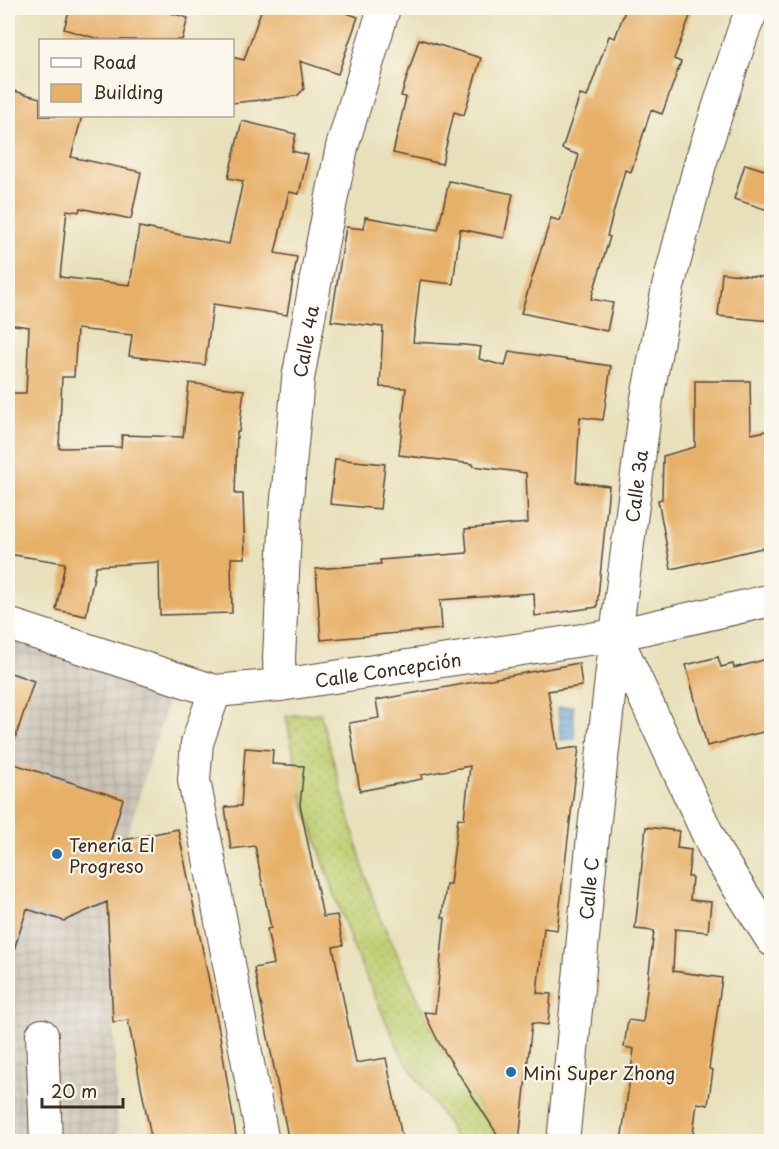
<svg xmlns="http://www.w3.org/2000/svg" width="779" height="1149" viewBox="0 0 779 1149" font-family="'Playpen Sans',sans-serif">
<style>
.industrial{fill:url(#industrial-grid)}
.grass{fill:url(#grass-dots);stroke:#7c7c48;stroke-width:1.5}
.water{fill:url(#water-rules);stroke:#51677c;stroke-width:1.5}
.building{fill:#e7b069}
.lines{fill:none;stroke-linecap:round;stroke-linejoin:round}
.minor-casing{stroke:#554535;stroke-width:34}
.minor{stroke:#fff;stroke-width:32}
.poi-dot{fill:#1f6fb2;stroke:#fbf7ec;stroke-width:2}
.labels{text-anchor:middle;dominant-baseline:central;stroke-width:4.5;stroke-linejoin:round;paint-order:stroke}
.street-label{font-size:18px;fill:#3b2a1e;stroke:#fbf7ec}
.poi-label{font-size:18px;fill:#3b2a1e;stroke:#fbf7ec;text-anchor:start}
</style>
<defs>
<pattern id="industrial-grid" width="8" height="8" patternUnits="userSpaceOnUse" patternTransform="scale(1.5)"><rect width="8" height="8" fill="#cac3b8"/><path d="M0 4h8M4 0v8" fill="none" stroke="#aea89e"/></pattern>
<pattern id="grass-dots" width="8" height="8" patternUnits="userSpaceOnUse" patternTransform="scale(1.5)"><rect width="8" height="8" fill="#bece71"/><path d="M2 2h.1M6 6h.1" fill="none" stroke="#a4b161" stroke-width="1.8" stroke-linecap="round"/></pattern>
<pattern id="water-rules" width="6" height="5" patternUnits="userSpaceOnUse" patternTransform="scale(1.5)"><rect width="6" height="5" fill="#67a4d9"/><path d="M0 2.5h6" fill="none" stroke="#5686af"/></pattern>
</defs>
<rect width="100%" height="100%" fill="#fbf7ec"/>
<filter id="ink" filterUnits="userSpaceOnUse"><feTurbulence type="fractalNoise" baseFrequency=".0167" numOctaves="2"/><feDisplacementMap in="SourceGraphic" scale="12" xChannelSelector="R" yChannelSelector="G"/><feConvolveMatrix kernelMatrix="1 2 1 2 8 2 1 2 1" color-interpolation-filters="sRGB"/></filter>
<filter id="wash" filterUnits="userSpaceOnUse"><feTurbulence type="fractalNoise" baseFrequency=".008" numOctaves="4" result="noise"/><feDisplacementMap in="SourceGraphic" scale="24" xChannelSelector="R" yChannelSelector="G"/><feGaussianBlur stdDeviation="1.35" result="paint"/><feColorMatrix in="noise" values="0 0 0 0 0 0 0 0 0 0 0 0 0 0 0 0 0 1.4 0 .05"/><feComposite in="paint" operator="in"/></filter>
<g filter="url(#wash)">
<rect width="100%" height="100%" fill="#e8e0ba"/>
<!-- industrial -->
<path class="industrial" d="M8,640l163,51 -64,211 12,239h-111z"/>
<!-- grass -->
<path class="grass" d="M320,713l45,161 12,37 63,134 62,96h-46l-9,-18 -46,-68 -48,-108 -49,-142 -18,-89z"/>
<!-- water -->
<path class="water" d="M573,706l2,33 -15,1 -2,-33z"/>
<g id="blocks">
<!-- building -->
<path class="building" d="M70,8h84l34,10 -6,22h-80l-38,-11z
M262,8h70l26,9 -20,57 -38,-13 4,28 -7,7 -65,7v-46l12,3z
M626,8h67l-19,51 7,3 -19,52 -11,-4 -20,62 -6,-2 -18,66 3,1 -19,62 22,4 -6,28 -86,-18 30,-95 9,3 19,-66 -17,-6 18,-54 7,2 22,-61 6,2z
M419,39l62,19 -17,57 -10,-3 -12,52 -49,-11 13,-56 -5,-1z
M14,91l26,7v18h42l-11,41 70,15 -10,47 -51,-11 -1,4 -12,-2 -7,67 70,8 9,-58 90,17 14,-63 -15,-3 14,-57 54,13 -4,17 16,4 -9,39 -10,-2 -14,61 22,4 -10,58 -74,-11 -8,61 -76,-9 3,-21 -55,-6 -3,48h-12l-3,71 62,-1 1,-12 61,2 6,-54 55,7 -5,42h-2l-2,62h8l2,64h-14l1,55 -72,2 -1,-53 -63,4 -10,50 -30,-6 9,-47 -57,-9v-161h18l3,-66 -21,-3v-137l7,-48 -7,-2v-19z
M745,164l26,8v39l-37,-12z
M449,181l64,13 -9,44 -44,-9 -7,55 -33,-4 -7,62 52,3 16,2 -2,12 26,7 4,-15 102,15 -8,54 -23,-3 -4,65 33,4 -12,121 -62,9 -1,-23 -94,7 2,29 -121,11 -5,-71 65,-5 -1,-4 87,-7 -2,-24 63,-6 -2,-50 -53,-7v-2l-74,-9 7,-67 -26,-1 3,-60 -52,-6 15,-94 18,2 1,-12 73,13z
M722,273l49,5v43l-53,-5z
M695,381h55l1,53 20,-4v116l-100,23 -13,-69 4,-1 1,-43 32,-9z
M335,459l50,5 -5,45 -50,-5z
M718,657l3,10 12,-3 1,4 37,-10v72l-64,16 -21,-81z
M579,663l3,23 -34,5 10,59 21,-3 -22,183 -13,-2 -7,65 14,1 -3,31 -16,-2 -13,119h-17l-63,-99 -15,-31 11,1 10,-95h-3l4,-34h4l8,-66 6,1 6,-53 -49,9 1,4 -62,12 -11,-68 30,-5 -3,-18z
M8,672l26,9 -22,67 -4,-1z
M245,748l28,2 -1,14 32,2 -4,39 23,112 14,-2 6,30 -10,2 23,116 30,-5 17,84h-114l-35,-174 20,-4 -7,-35 4,-1 -16,-82 -24,3 -6,-42 16,-1z
M8,762l115,37 -13,44 68,-14 41,201 18,112h-85l-24,-122 -15,2 -6,-120 -43,19 -37,-12 -15,47 -4,-1z
M646,827l33,4 -2,17 14,2 -3,27h4l-2,23 21,2 -3,30 -33,-3 -2,42 49,7 -13,91 4,1 -5,35 -11,-2 -5,39h-71l13,-93 -10,-2 4,-27 15,2 11,-91 -19,-2z"/>
</g>
</g>
<g filter="url(#ink)">
<use href="#blocks" fill-opacity="0" stroke="#554535" stroke-width="1.5"/>
<g class="lines">
<defs>
<g id="minor">
<path id="s1" d="M8,624l207,67 65,-6 336,-50 156,-35"/>
<path d="M616,636l100,216 56,88"/>
<path id="s2" d="M280,685l-1,-27 7,-148 12,-131 24,-134 20,-98 42,-139"/>
<path d="M215,691l-18,52 -3,37 69,362"/>
<path d="M42,1035l4,107"/>
<path id="s3" d="M563,1142l29,-296 24,-211 31,-237 21,-111 32,-123 43,-132 10,-24"/>
</g>
</defs>
<!-- minor casing -->
<use href="#minor" class="minor-casing"/>
<!-- minor -->
<use href="#minor" class="minor"/>
</g>
</g>
<!-- markers -->
<g class="poi-dot">
<circle cx="57" cy="854" r="6"/>
<circle cx="511" cy="1072" r="6"/>
</g>
<g class="labels">
<!-- street labels -->
<g class="street-label">
<text stroke="none"><textPath href="#s2" startOffset="345">Calle 4a</textPath></text>
<text stroke="none"><textPath href="#s3" startOffset="660">Calle 3a</textPath></text>
<text stroke="none"><textPath href="#s1" startOffset="392">Calle Concepción</textPath></text>
<text stroke="none"><textPath href="#s3" startOffset="255">Calle C</textPath></text>
</g>
<!-- poi labels -->
<g class="poi-label">
<text x="69" y="844">Teneria El<tspan x="69" dy="21">Progreso</tspan></text>
<text x="523" y="1072">Mini Super Zhong</text>
</g>
</g>
<!-- margin -->
<rect width="779" height="1149" fill="none" stroke="#fbf7ec" stroke-width="30"/>
<!-- legend -->
<rect x="39" y="39" width="195" height="78" fill="#fbf7ec" stroke="#aea59a" stroke-width="1.5"/>
<rect x="51" y="58" width="30" height="9" fill="#ffffff" stroke="#aea59a" stroke-width="1.5"/>
<text x="93" y="69" font-size="18" fill="#3b2a1e">Road</text>
<rect x="51" y="84" width="30" height="18" fill="#e7b069" stroke="#aea59a" stroke-width="1.5"/>
<text x="93" y="99" font-size="18" fill="#3b2a1e">Building</text>
<!-- scale -->
<path d="M42 1098v9h81v-9" fill="none" stroke="#3b2a1e" stroke-width="3"/>
<text x="51" y="1098" font-size="18" fill="#3b2a1e" stroke="#fbf7ec" stroke-width="4.5" paint-order="stroke">20 m</text>
</svg>
